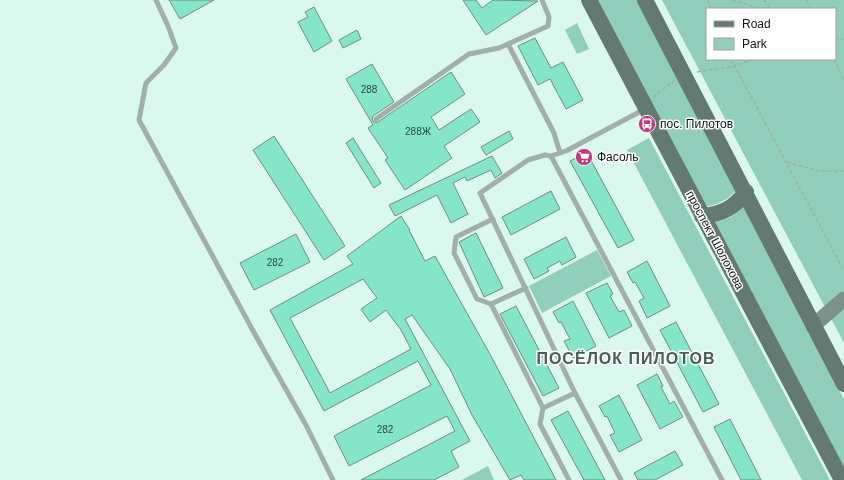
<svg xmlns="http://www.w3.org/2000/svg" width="844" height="480" viewBox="0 0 844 480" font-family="Helvetica,sans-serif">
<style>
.green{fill:#91cebb;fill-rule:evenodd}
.building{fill:#86e6ca;stroke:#718c83;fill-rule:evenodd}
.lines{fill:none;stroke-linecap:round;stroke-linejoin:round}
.path{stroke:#9bb2aa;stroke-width:1.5;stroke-dasharray:4 2;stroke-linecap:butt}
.lane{stroke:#a3afab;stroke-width:5}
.secondary{stroke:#7e908a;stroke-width:15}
.primary{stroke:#647972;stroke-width:16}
.labels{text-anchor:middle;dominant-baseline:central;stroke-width:3;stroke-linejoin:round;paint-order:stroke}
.number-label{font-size:10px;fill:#2a4a41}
.poi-label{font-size:12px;fill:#0c1613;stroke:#fff;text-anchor:start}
.street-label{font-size:12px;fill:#0c1613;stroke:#fff}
.district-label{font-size:16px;font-weight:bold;letter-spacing:1px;fill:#455e56;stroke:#fff}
</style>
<rect width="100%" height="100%" fill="#dbf8ee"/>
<!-- green -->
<path class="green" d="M595,0h45l98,188c-10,12 -20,17 -35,19z
M662,0h182v343zM707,9h128v50h-128z
M577,23l12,26 -12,5 -12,-24z
M649,138l181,342h-28l-175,-330z
M744,204l100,195v70l-131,-247c14,-2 23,-6 31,-18z
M597,250l14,26 -69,37 -13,-27z
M488,466l6,14h-32z"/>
<!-- building -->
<path class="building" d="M169,0h45l-34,19z
M463,0h13l6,8 11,-8 45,1 -52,34z
M314,7l18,34 -18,11 -16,-30 10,-5 -3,-5z
M357,30l4,9 -18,9 -4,-8z
M535,38l16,30 12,-6 20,38 -17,9 -16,-30 -12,6 -20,-39z
M372,64l22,38 -21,14 -1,3 2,3h4l73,-50 14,22 -34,23 8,13 32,-21 9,13 -36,24 8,12 -47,32 -20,-30 3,-2 -20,-30 5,-3 -27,-46z
M509,131l4,8 -27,16 -5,-8z
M274,136l71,110 -21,14 -71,-110z
M353,138l28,45 -7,5 -28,-45z
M587,153l47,87 -16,8 -48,-87z
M492,156l10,17 -7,5 -4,-8 -24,11 -2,-4 -12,6 15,31 -17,9 -14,-28 -42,21 -6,-11z
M551,191l9,18 -49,26 -9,-18z
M401,216l9,14h-1l16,31 10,-5 56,100 65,124h-32l-3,-5 -11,5 -38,-65 -22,-46 -38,-54 -7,4 65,122 -19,10 8,16 -25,13h-73l94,-49 -8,-15 -98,50 -15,-30 97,-51 -13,-24 -94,50 -54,-101 83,-46 -6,-8zM363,279l14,19 -16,11 9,13 16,-12 15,20 10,19 -81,44 -40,-75z
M476,233l27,55 -19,9 -25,-55z
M296,234l14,28 -56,28 -14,-27z
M566,237l10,20 -14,8 -2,-4 -13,7 2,3 -15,8 -10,-20z
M647,261l23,45 -23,12 -8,-17 5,-3 -9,-16 -2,1 -6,-11z
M607,283l6,11 -3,2 9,16 5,-2 8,16 -23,12 -23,-45z
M573,301l23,45 -23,12 -9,-17 6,-2 -9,-17 -2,1 -6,-11z
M516,306l43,82 -16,8 -43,-82z
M676,322l43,82 -16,8 -43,-82z
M657,374l6,12 -2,1 9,17 4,-3 9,16 -23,12 -23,-44z
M619,395l23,45 -23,12 -9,-17 5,-2 -8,-17 -2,1 -6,-11z
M568,411l37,69h-21l-33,-60z
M730,419l31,61h-20l-27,-53z
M675,451l8,14 -28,15h-17l-4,-7z"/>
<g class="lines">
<!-- path -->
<path class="path" d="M708,0l3,9
M732,0l29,9
M764,0l7,9
M806,0l5,9
M835,38l9,1
M731,59l113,212
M834,59l10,22
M697,72l38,-6 19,-7
M653,97l21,-16
M787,162l32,9h25"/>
<!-- lane -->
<path class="lane" d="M156,0l12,26 8,22 -12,17 -18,18 -7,37 118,218 49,87 27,55
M508,44l46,89 6,20
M376,119l93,-65 30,-6 49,-22 1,-9 -7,-17
M551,156l171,324
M493,219l-37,18 -2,16 23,46 14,5 52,104 -3,16 29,56
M491,304l35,-16
M543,408l32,-15
M621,480l-46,-87 -95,-200 48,-33 17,-5 6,1 15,-5 79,-42"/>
<!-- secondary -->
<path class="secondary" d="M814,325l30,-26"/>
<!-- primary -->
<path class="primary" d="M589,0l253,480
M645,0l199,384
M702,216c20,-2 32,-8 44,-24"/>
</g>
<!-- icons -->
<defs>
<symbol id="bus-disc" viewBox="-11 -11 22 22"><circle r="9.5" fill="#c13c7f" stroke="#fff"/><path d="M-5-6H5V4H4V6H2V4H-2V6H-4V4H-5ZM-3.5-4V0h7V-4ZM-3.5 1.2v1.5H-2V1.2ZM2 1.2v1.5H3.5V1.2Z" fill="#fff"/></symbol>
<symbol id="supermarket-disc" viewBox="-11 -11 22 22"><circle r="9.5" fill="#c13c7f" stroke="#fff"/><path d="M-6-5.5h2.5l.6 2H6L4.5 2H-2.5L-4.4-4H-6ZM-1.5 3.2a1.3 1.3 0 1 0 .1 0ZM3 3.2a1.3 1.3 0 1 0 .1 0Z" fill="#fff"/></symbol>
</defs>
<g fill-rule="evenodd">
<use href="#bus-disc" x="637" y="114" width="20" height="20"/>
<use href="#supermarket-disc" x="574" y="147" width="20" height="20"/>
</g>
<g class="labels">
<!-- number labels -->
<g class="number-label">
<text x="369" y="89">288</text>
<text x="418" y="131">288Ж</text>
<text x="275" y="262">282</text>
<text x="385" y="429">282</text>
</g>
<!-- poi labels -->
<g class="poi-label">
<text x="660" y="124">пос. Пилотов</text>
<text x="597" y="157">Фасоль</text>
</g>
<!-- street labels -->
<g class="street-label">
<text transform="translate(715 240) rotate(62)">проспект Шолохова</text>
</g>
<!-- district labels -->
<g class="district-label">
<text x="626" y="358">ПОСЁЛОК ПИЛОТОВ</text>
</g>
</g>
<!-- legend -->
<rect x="706" y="8" width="130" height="52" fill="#ffffff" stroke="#9ea2a1"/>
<rect x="714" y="21" width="20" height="6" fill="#647972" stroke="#9ea2a1"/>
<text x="742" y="28" font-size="12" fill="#0c1613">Road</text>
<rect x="714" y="38" width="20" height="12" fill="#91cebb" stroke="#9ea2a1"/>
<text x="742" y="48" font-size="12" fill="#0c1613">Park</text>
</svg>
